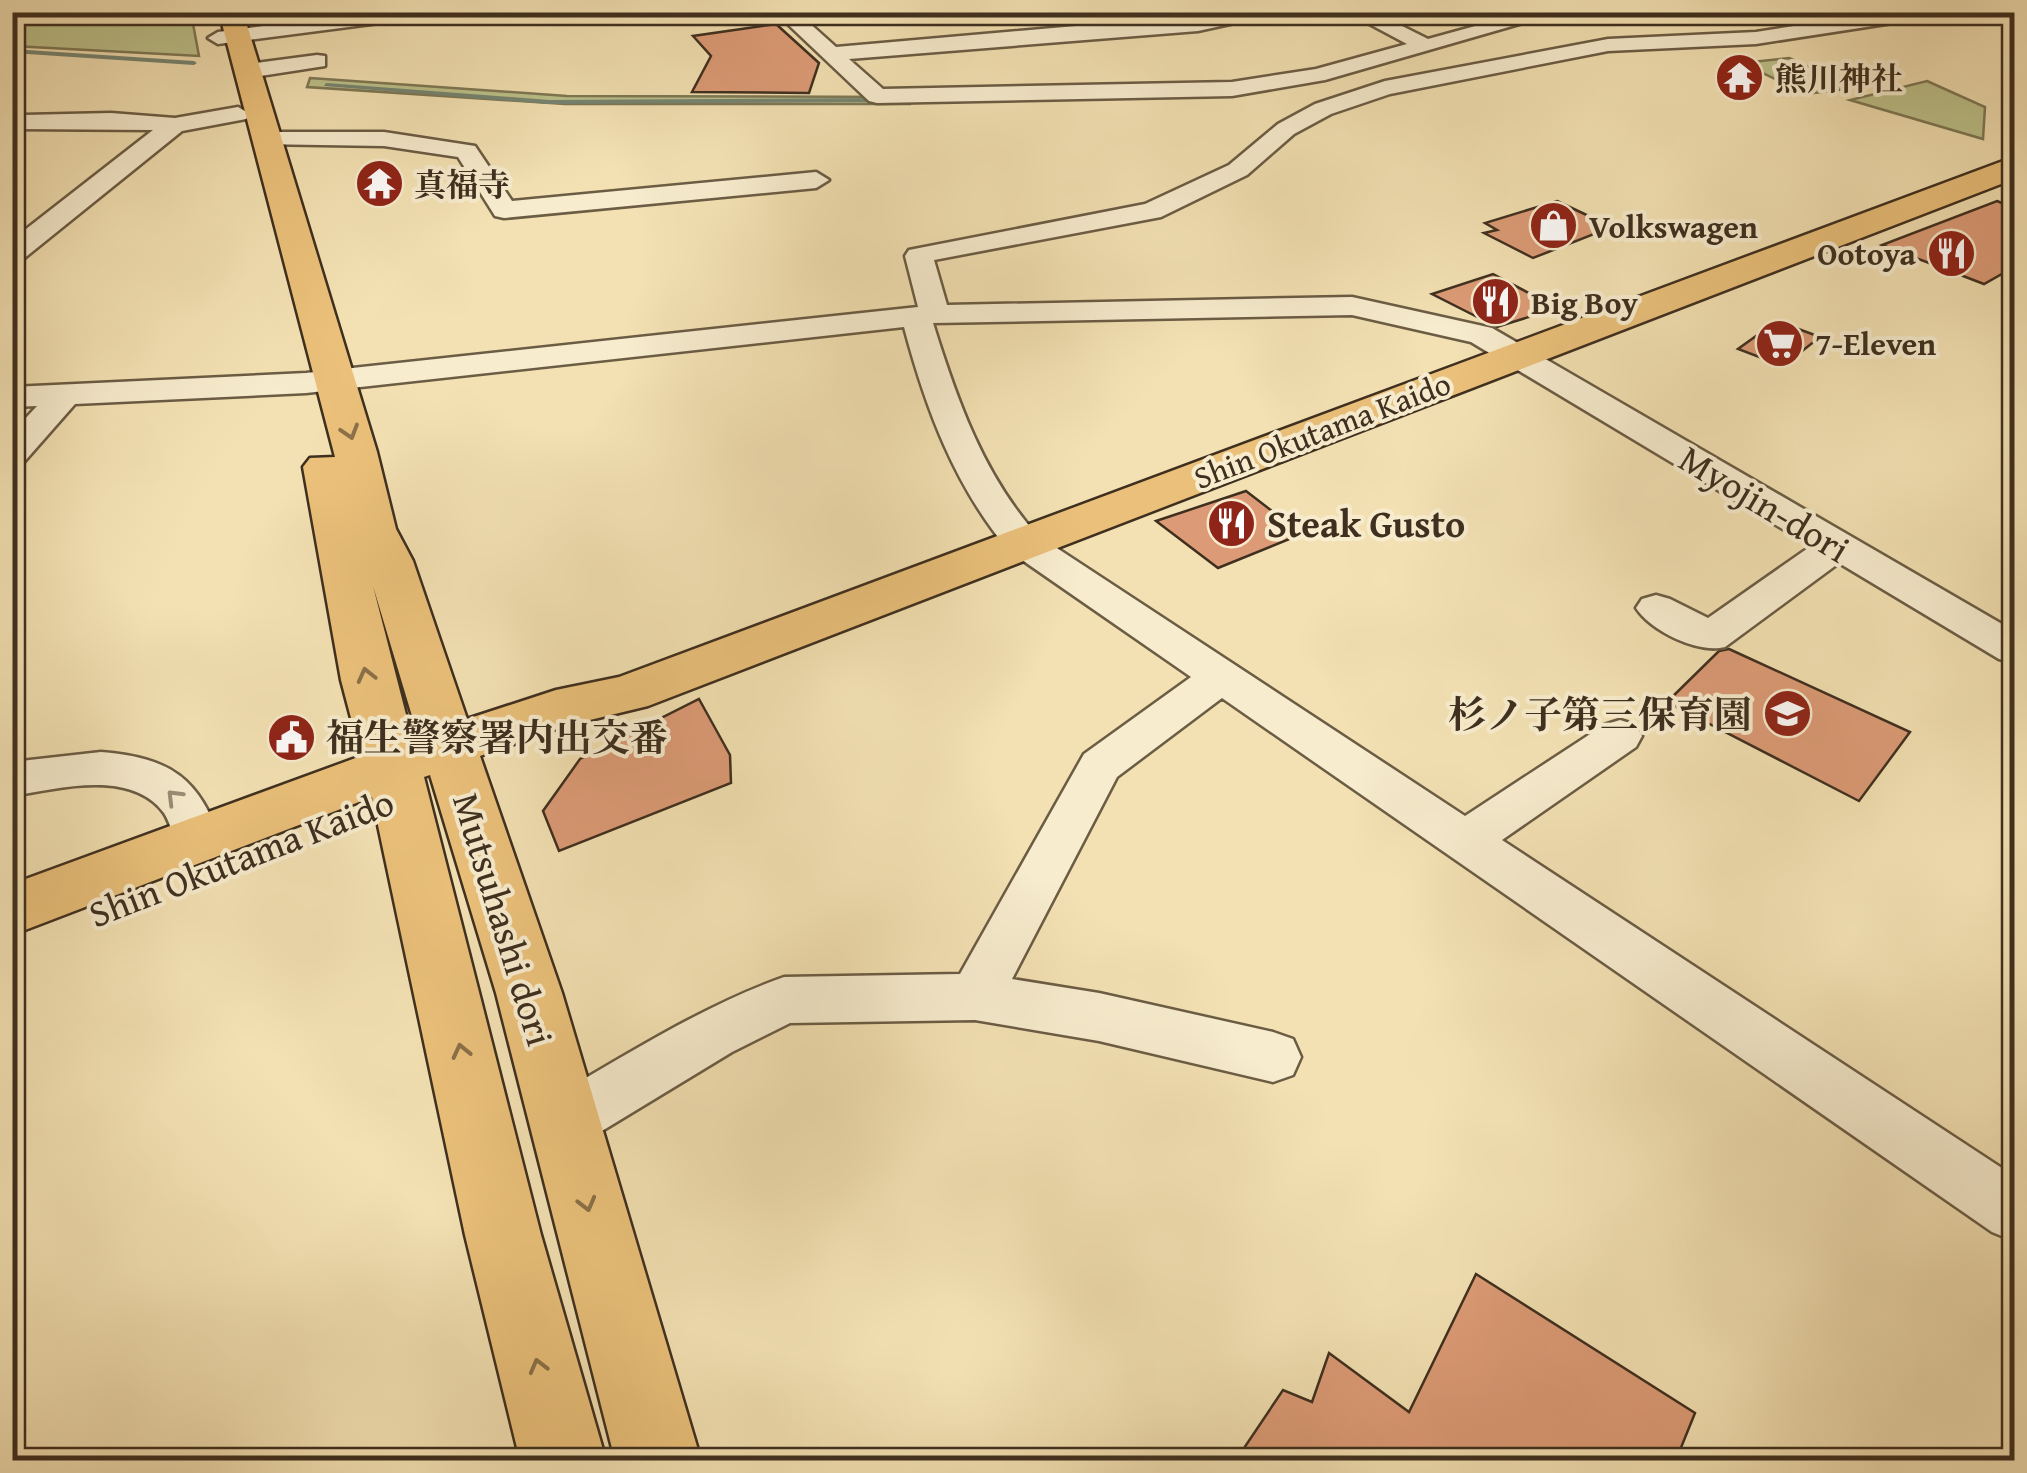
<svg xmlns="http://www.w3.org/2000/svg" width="2027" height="1473" viewBox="0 0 2027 1473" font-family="'Gentium Book Plus','Noto Serif JP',serif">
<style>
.green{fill:#bdc28b;stroke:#7e7855;stroke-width:2.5}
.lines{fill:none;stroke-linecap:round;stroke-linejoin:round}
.stream{fill:#768572;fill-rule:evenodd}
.building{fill:#dc9b76;stroke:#3e2f1f;stroke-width:2.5}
.minor-casing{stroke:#6b5c44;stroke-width:5}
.major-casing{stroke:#3e2f1f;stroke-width:5}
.minor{fill:#f7ecce;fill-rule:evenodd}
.major{fill:#eac07a;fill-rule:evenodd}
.oneway{stroke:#8b7048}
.oneway2{stroke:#9a8e76}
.labels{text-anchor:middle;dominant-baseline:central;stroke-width:8;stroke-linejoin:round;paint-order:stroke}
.far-poi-label{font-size:32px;font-weight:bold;fill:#3e2f1f;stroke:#f7ecce;text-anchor:start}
.far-street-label{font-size:32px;fill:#3e2f1f;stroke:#f7ecce}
.street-label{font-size:38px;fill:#3e2f1f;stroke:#f7ecce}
.poi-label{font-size:38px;font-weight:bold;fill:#3e2f1f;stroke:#f7ecce;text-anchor:start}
</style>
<rect width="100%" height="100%" fill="#f3e1b3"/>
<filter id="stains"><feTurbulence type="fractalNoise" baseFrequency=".002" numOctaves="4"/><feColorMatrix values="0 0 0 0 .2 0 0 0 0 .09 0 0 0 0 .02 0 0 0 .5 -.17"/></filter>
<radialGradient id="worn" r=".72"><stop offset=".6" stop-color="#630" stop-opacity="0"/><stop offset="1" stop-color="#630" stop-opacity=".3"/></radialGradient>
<!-- green -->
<path class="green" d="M12,13h179l8,43 -186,-10z
M1789,58l66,30 -49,6 -64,-31z
M310,78l257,18 344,1 -1,7h-345l-258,-17z
M1927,81l58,26 -2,32 -133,-39z"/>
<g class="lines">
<!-- stream -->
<path class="stream" d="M12,49l182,12 3,2 -3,2 -182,-12z
M326,83l223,17 336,-2 3,2 -3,2 -336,2 -225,-18z"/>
</g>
<!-- building -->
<path class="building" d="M776,24l43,39 -10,30 -117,-1 19,-36 -18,-20z
M1557,201l55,26 -79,31 -49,-25 13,-3 -12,-7z
M1997,201l17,7v59l-30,17 -102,-39z
M1493,274l64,34 -60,19 -65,-33z
M1777,321l43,16 -37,29 -45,-17z
M1246,491l56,43 -84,34 -62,-47z
M1729,649l181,83 -51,69 -192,-99 52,-51z
M699,699l31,56 1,28 -172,68 -16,-40 37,-52z
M1476,1274l219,139 -19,47h-440l47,-70 29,12 17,-49 80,59z"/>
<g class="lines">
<defs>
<path id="minor" d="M368,12h60l-10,6 -200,26 -10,-6 10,-6z
M775,12h22l39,35 400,-35h49l-87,19 -349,28 34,30 349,-7 84,-13 91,-25 -60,-32h27l54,27 98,-27h35l-236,68 -93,16 -355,7 -8,-2z
M1883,12h52l-10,6 -169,26 -148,7 -218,43 -59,20 -37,20 -47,41 -86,42 -227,43 13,45 405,-8 140,31 522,303v32l-15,-4 -160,-96 -114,84c-27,7 -74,-16 -89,-39l6,-9 14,-4 14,4 38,19 103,-72 -340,-204 -119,-27 -419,8c24,77 50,151 104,212l428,281 139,-91 16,-5 16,5 6,11 -6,11 -134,93 512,336v65l-22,-9 -770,-534 -105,79 -105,202 87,14 174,39 20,7 8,18 -8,18 -20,7 -174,-41 -124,-21 -185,3 -58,29 -145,88 -21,8 -21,-8 -8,-19 8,-19c78,-45 155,-95 239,-125l176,-3 124,-220 107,-77 -182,-126c-55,-66 -83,-142 -105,-224l-598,66 -231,11 -51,58 -12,3v-32l25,-27 -25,1v-20l294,-14 612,-66 -13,-51 4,-6 236,-46 84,-39 49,-41 37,-20 70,-23 223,-42 148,-7z
M317,55l8,1v10l-77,12 -11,-7 11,-7z
M12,107l12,8 87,-2 64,5 63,-11 12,7 -4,5 -64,12 -160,129 -10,2v-22l141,-110 -137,-1z
M267,132h117l91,14 37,55 304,-29 13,8 -13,8 -312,30 -9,-2 -37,-59 -74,-11 -126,-2 -3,-5 3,-5z
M101,752c71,6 98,26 121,92l-7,13 -17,6 -17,-6c-7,-13 -9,-32 -17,-44 -33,-45 -107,-24 -152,-17v-34z"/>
<path id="major" d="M219,12h24l134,440 19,77 17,32 54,158 89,-29 63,-13 1384,-516 11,-2v20l-1366,527 -83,20 -85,30 82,237 139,467h-86l-119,-467 -66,-218 -6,2 117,458 65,225h-86l-55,-225 -93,-438 -360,138v-51l349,-128 -20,-76 -38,-213 7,-9 25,-1zM373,586l45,150 -6,2z"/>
</defs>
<!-- minor casing -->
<use href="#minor" class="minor-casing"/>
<!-- major casing -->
<use href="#major" class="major-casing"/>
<!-- minor -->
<use href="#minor" class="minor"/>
<!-- major -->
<use href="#major" class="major"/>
</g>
<!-- one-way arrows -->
<defs><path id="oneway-chevron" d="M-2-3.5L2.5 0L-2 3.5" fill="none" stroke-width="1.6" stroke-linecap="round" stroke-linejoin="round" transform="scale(2.5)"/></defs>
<g class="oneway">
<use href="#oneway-chevron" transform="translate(350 432) rotate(73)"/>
<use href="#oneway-chevron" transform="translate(366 675) rotate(-104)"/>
<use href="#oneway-chevron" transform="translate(461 1051) rotate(-103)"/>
<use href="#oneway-chevron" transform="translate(587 1204) rotate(75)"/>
<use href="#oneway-chevron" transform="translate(538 1366) rotate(-105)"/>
</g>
<use class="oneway2" href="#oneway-chevron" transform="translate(174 797) rotate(-135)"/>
<!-- icons -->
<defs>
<symbol id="temple-disc" viewBox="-11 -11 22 22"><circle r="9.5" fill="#8f2418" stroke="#f7ecce"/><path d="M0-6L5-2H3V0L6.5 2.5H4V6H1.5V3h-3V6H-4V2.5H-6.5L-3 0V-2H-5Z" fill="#fff"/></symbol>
<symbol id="shop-disc" viewBox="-11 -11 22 22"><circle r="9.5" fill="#8f2418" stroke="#f7ecce"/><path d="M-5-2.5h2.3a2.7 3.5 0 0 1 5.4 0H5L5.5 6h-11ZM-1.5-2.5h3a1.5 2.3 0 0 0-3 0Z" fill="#fff"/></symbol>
<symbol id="restaurant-disc" viewBox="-11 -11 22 22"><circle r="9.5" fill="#8f2418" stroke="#f7ecce"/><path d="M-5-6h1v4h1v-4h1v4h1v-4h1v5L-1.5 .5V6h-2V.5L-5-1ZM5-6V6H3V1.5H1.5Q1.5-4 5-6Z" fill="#fff"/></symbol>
<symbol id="supermarket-disc" viewBox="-11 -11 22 22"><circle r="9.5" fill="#8f2418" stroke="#f7ecce"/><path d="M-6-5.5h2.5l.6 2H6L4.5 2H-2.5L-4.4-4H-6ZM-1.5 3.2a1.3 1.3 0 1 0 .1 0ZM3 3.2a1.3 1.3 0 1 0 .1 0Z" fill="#fff"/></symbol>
<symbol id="school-disc" viewBox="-11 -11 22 22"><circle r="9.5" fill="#8f2418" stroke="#f7ecce"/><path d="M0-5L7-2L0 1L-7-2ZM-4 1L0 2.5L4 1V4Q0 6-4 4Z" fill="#fff"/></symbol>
<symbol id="civic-disc" viewBox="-11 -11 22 22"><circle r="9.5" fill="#8f2418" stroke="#f7ecce"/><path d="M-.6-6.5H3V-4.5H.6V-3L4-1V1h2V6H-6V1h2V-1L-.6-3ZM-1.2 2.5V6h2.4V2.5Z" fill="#fff"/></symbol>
</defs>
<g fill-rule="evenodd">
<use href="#temple-disc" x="1712" y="50" width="55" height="55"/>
<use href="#temple-disc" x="352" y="156" width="55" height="55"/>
<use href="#shop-disc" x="1526" y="198" width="55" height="55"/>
<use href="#restaurant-disc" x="1924" y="226" width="55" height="55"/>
<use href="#restaurant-disc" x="1468" y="274" width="55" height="55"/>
<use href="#supermarket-disc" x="1752" y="316" width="55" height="55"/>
<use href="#restaurant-disc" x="1204" y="496" width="55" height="55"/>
<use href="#school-disc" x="1760" y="686" width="55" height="55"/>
<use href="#civic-disc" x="264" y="710" width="55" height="55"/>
</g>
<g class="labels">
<!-- far-poi labels -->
<g class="far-poi-label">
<text x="1775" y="78">熊川神社</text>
<text x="414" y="184">真福寺</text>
<text x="1589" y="226">Volkswagen</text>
<text x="1916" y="253" text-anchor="end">Ootoya</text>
<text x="1531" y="302">Big Boy</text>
<text x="1815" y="343">7-Eleven</text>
</g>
<!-- far-street labels -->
<g class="far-street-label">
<text transform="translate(1322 430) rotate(-21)">Shin Okutama Kaido</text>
</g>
<!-- street labels -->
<g class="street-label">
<text transform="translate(1765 503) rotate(31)">Myojin-dori</text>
<text transform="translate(241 857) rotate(-21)">Shin Okutama Kaido</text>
<text transform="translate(504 919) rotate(73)">Mutsuhashi dori</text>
</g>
<!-- poi labels -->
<g class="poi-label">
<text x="1267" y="523">Steak Gusto</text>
<text x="1752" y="714" text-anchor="end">杉ノ子第三保育園</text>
<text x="326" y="737">福生警察署内出交番</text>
</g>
</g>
<!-- margin -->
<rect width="2027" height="1473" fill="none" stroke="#f3e1b3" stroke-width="50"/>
<rect x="15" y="15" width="1997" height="1443" fill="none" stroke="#3e2f1f" stroke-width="5"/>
<rect x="25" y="25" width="1977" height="1423" fill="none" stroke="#3e2f1f" stroke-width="2.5"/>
<rect width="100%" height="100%" filter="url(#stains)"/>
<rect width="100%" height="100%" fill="url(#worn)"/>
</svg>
